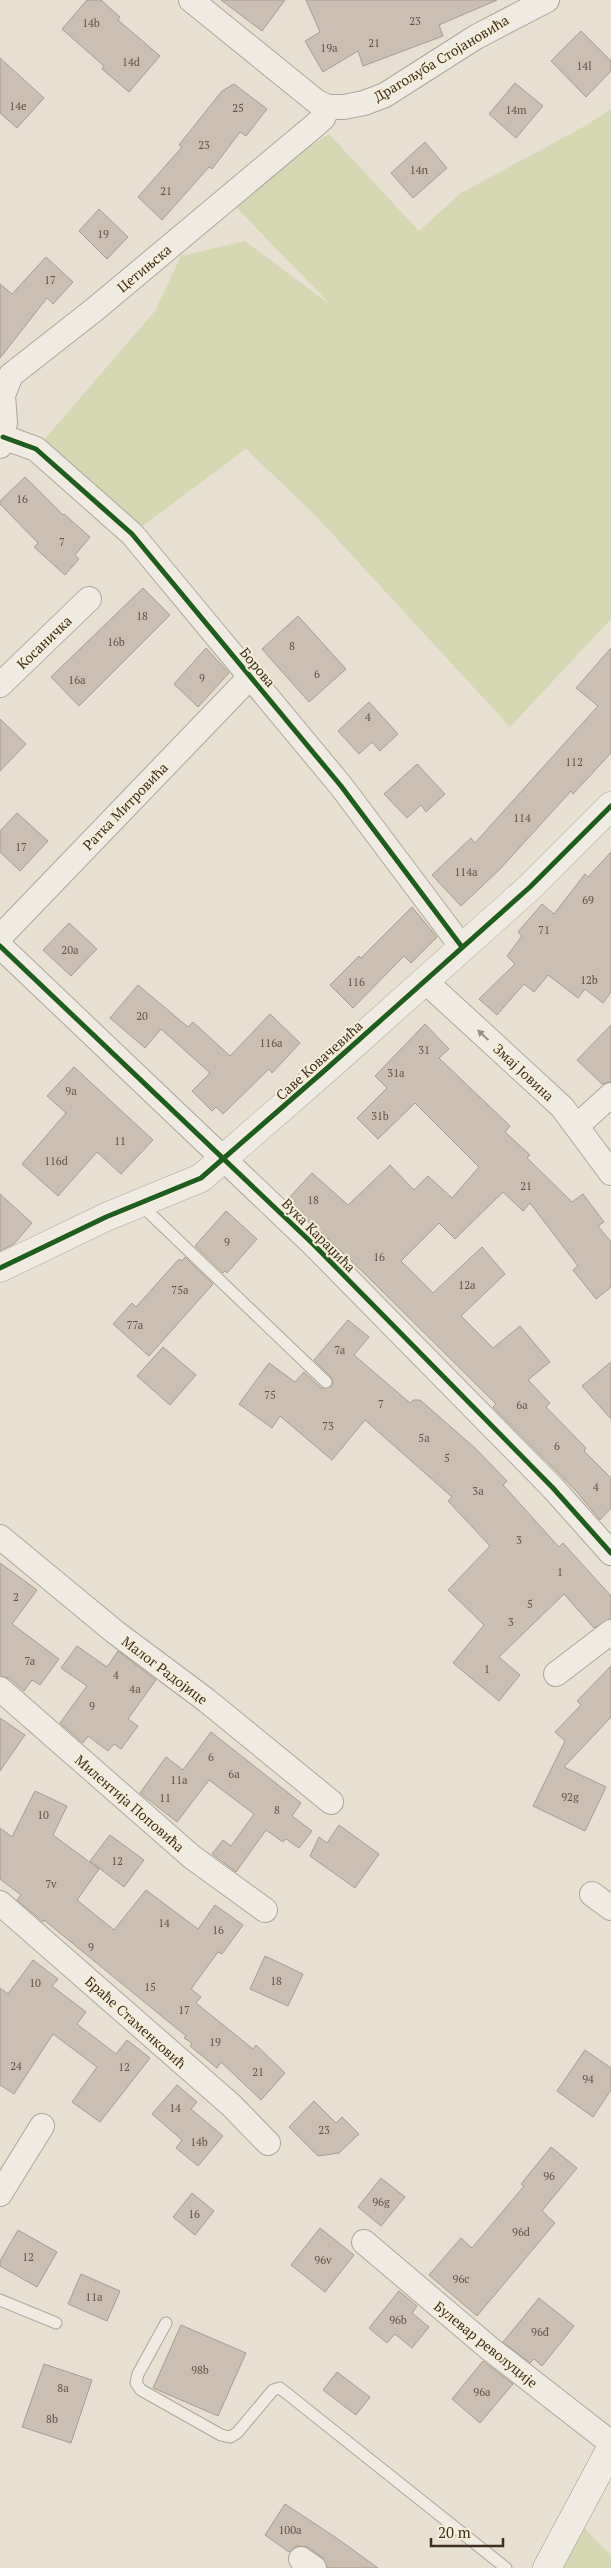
<svg xmlns="http://www.w3.org/2000/svg" width="611" height="2568" viewBox="0 0 611 2568" font-family="'PT Serif',serif">
<style>
.green{fill:#d6d7b3}
.building{fill:#cbbfb2;stroke:#a89c90}
.lines{fill:none;stroke-linecap:round;stroke-linejoin:round}
.service-casing{stroke:#ada599;stroke-width:13}
.minor-casing{stroke:#ada599;stroke-width:26}
.tertiary-casing{stroke:#ada599;stroke-width:29}
.secondary-casing{stroke:#9c958a;stroke-width:29}
.service{stroke:#efebe3;stroke-width:11}
.minor{stroke:#efebe3;stroke-width:24}
.tertiary{stroke:#efebe3;stroke-width:28}
.secondary{stroke:#efebe3;stroke-width:28}
.cycleway-casing{stroke:#f7eed8;stroke-width:8}
.cycleway{stroke:#1b5e20;stroke-width:5}
.oneway{fill:#968c82}
.labels{text-anchor:middle;dominant-baseline:central;stroke-width:4;stroke-linejoin:round;paint-order:stroke}
.number-label{font-size:11px;fill:#605244}
.street-label{font-size:14px;fill:#3d2e20;stroke:#f7eed8}
</style>
<rect width="100%" height="100%" fill="#e7e0d1"/>
<!-- green -->
<path class="green" d="M611,109v510l-101,108 -197,-214 -67,-64 -114,85 -96,-85 119,-138 26,-55 64,-15 87,65 -105,-108 102,-64 90,97 42,-38 124,-67z
M574,2518l37,37v13h-64z"/>
<!-- building -->
<path class="building" d="M87,0h14l19,17 -2,3 42,36 -31,36 -27,-23 2,-3 -42,-37z
M221,0h64l-23,31z
M306,0h191l-58,25 4,11 -80,30 -5,-15 -35,21 -18,-31 15,-9z
M581,31l30,30v10l-25,26 -35,-36z
M0,58l44,40 -27,30 -17,-15z
M515,83l28,23 -27,32 -27,-24z
M234,84l33,25 -21,27 -6,-4 -28,37 -3,-2 -47,53 -24,-23 44,-50 -3,-2 43,-54z
M425,142l22,26 -34,30 -22,-25z
M99,209l29,28 -21,22 -28,-28z
M46,257l27,25 -20,22 -6,-6 -47,60v-74l12,10z
M25,477l38,38 1,-1 26,23 -15,18 4,4 -14,16 -31,-28 4,-4 -38,-39v-3z
M143,588l27,27 -91,91 -28,-29z
M298,616l48,53 -37,33 -47,-53z
M206,648l23,25 -31,34 -24,-23z
M611,648v105l-38,41 -2,-3 -71,78 -39,37 -29,-31 39,-37 4,5 123,-137 -22,-18z
M369,702l29,32 -18,17 -8,-9 -13,12 -21,-23z
M0,719l26,25 -26,27z
M417,764l28,30 -19,18 -5,-7 -14,13 -23,-24z
M17,813l31,28 -28,30 -20,-19v-21z
M611,852v140l-8,11 -18,-14 -7,9 -30,-23 -14,17 -10,-8 -27,31 -18,-16 36,-35 -8,-8 15,-20 -4,-4 24,-28 12,10 31,-40 3,3z
M412,907l25,30 -26,26 -7,-7 -51,52 -23,-23 29,-29 2,2z
M69,923l28,26 -26,27 -28,-26z
M138,985l50,42 5,-5 37,34 40,-42 30,29 -28,30 -3,-4 -46,45 -7,-7 -4,4 -20,-20 18,-18 -49,-44 -16,19 -35,-30z
M425,1024l24,25 -10,9 71,68 -5,6 25,23 -3,3 45,44 11,-8 21,28 -6,4 13,16v45l-15,12 -23,-29 5,-4 -48,-63 -7,8 -20,-19 -48,47 -16,-16 -38,38 32,32 49,-46 23,27 -44,42 32,32 27,-22 30,36 -22,18 22,23 -4,4 40,41 -2,3 27,27v30l-11,12 -24,-29 -83,-84 3,-3 -131,-130 -78,-74 25,-27 36,32 42,-40 24,25 14,-14 24,22 27,-31 -64,-64 -37,36 -21,-21 30,-30 -12,-12z
M611,1025v57l-9,2 -25,-24z
M74,1067l79,73 -32,34 -24,-22 -39,44 -36,-32 44,-51 -19,-17z
M0,1194l32,29 -18,21 -14,7z
M226,1211l31,28 -30,34 -2,-2 -2,2 -28,-27z
M185,1257l28,27 -64,72 -36,-32 19,-21 4,4 43,-48 3,2z
M348,1320l21,17 -15,18 56,48 3,-3h7l55,48 32,33 -4,4 56,62 4,-4 48,53v23l-17,9 -30,-34 -65,63 21,18 -21,26 -46,-38 31,-38 -36,-35 42,-44 -42,-45 4,-4 -87,-77 -33,40 -52,-44 -8,12 -33,-24 30,-41 26,19 9,-10 17,16 10,-1 2,-4 -2,-6 -17,-17z
M163,1347l33,28 -26,30 -33,-29z
M611,1362v57l-29,-33z
M0,1563l37,27 -25,34 47,35 -19,26 -8,-5 -8,11 -15,-13 -9,-2z
M77,1646l30,21 11,-16 38,29 -28,39 10,7 -17,23 -7,-5 -6,7 -20,-15 -5,7 -23,-20 27,-37 -26,-18z
M611,1666v51l-47,50 42,20 -21,44 -52,-25 32,-65 -10,-9 26,-27 -4,-4z
M0,1718l25,17 -25,36z
M211,1732l90,71 -9,13 20,15 -13,17 -13,-9 -3,3 -17,-12 -30,42 -24,-18 11,-14 8,6 23,-32 -45,-34 -32,42 -37,-29 26,-36 17,13z
M35,1791l32,15 -14,29 46,34 -22,31 37,30 32,-40 52,39 17,-24 28,20 -21,29 -4,-2 -27,37 10,8 -5,6 57,46 3,-4 29,28 -24,27 -40,-38 -4,6 -27,-22 2,-3 -8,-5 2,-2 -142,-116 -1,2 -26,-22 4,-5 -21,-16v-51l12,9z
M339,1825l40,29 -24,34 -45,-32 9,-19 8,6z
M110,1835l34,25 -20,27 -34,-26z
M265,1956l38,18 -15,32 -38,-17z
M33,1960l25,19 -6,7 34,26 -9,12 39,30 11,-14 23,18 -50,64 -28,-20 25,-35 -44,-33 -39,60 -14,-9v-97l8,6z
M585,2050l26,18v22l-18,27 -36,-26z
M177,2085l20,17 -6,7 32,27 -25,30 -22,-18 6,-8 -30,-26z
M314,2101l22,22 6,-6 17,17 -20,19 -21,3 -29,-29z
M551,2147l26,21 -35,43 13,12 -78,93 -48,-41 32,-37 11,10 52,-62 -3,-2z
M381,2178l24,19 -24,29 -23,-19z
M192,2193l22,18 -19,24 -22,-18z
M320,2228l34,27 -29,37 -34,-27z
M18,2230l39,22 -20,35 -37,-21v-5z
M81,2274l39,17 -13,30 -39,-17z
M399,2291l18,15 -5,7 17,14 -17,21 -17,-14 -8,9 -18,-15z
M539,2298l35,28 -32,40 -8,-7 -4,4 -27,-21z
M181,2325l65,28 -28,63 -65,-28z
M483,2361l30,23 -33,39 -28,-24z
M44,2364l48,16 -21,63 -49,-16z
M337,2372l33,25 -14,18 -33,-25z
M285,2504l53,35 40,29h-50l-6,-11 -14,-10 -12,-1 -7,6 -24,-17z"/>
<g class="lines">
<defs>
<path id="service" d="M140,1204l186,178
M0,2300l56,23
M166,2323l-28,51 -2,9 5,7 80,45 9,2 7,-4 36,-43 7,-2 226,180"/>
<path id="minor" d="M191,0l126,102 11,5h16l20,-4 21,-8 91,-58 71,-37
M3,437l33,12 96,85 209,252 121,161
M0,446l5,-23 -2,-28 8,-20 83,-65 220,-184 9,-8 5,-11
M0,685l89,-86
M0,937l251,-261
M0,946l313,298 240,244 58,65
M425,981l137,126 49,66
M577,1126l34,-31
M0,1537l115,95 91,68 125,102
M556,1674l55,-42
M0,1689l192,168 73,53
M592,1894l19,14
M0,1903l231,202 37,38
M0,2194l42,-68
M364,2242l125,106 122,95
M301,2559l13,9"/>
<path id="tertiary" d="M0,1268l106,-51 95,-39 123,-107 206,-184 81,-81"/>
<path id="secondary" d="M547,2568l64,-120"/>
</defs>
<!-- service casing -->
<use href="#service" class="service-casing"/>
<!-- minor casing -->
<use href="#minor" class="minor-casing"/>
<!-- tertiary casing -->
<use href="#tertiary" class="tertiary-casing"/>
<!-- secondary casing -->
<use href="#secondary" class="secondary-casing"/>
<!-- service -->
<use href="#service" class="service"/>
<!-- minor -->
<use href="#minor" class="minor"/>
<!-- tertiary -->
<use href="#tertiary" class="tertiary"/>
<!-- secondary -->
<use href="#secondary" class="secondary"/>
<defs>
<path id="cycleway" d="M3,437l33,12 96,85 209,252 121,161
M0,946l313,298 240,244 58,65
M0,1268l106,-51 95,-39 123,-107 206,-184 81,-81"/>
</defs>
<!-- cycleway casing -->
<use href="#cycleway" class="cycleway-casing"/>
<!-- cycleway -->
<use href="#cycleway" class="cycleway"/>
</g>
<!-- one-way arrows -->
<defs><path id="oneway-solid" d="M-6-.8H1V-3.2L6.5 0L1 3.2V.8H-6Z" transform="scale(1.25)"/></defs>
<use class="oneway" href="#oneway-solid" transform="translate(483 1035) rotate(-137)"/>
<g class="labels">
<!-- number labels -->
<g class="number-label">
<text x="415" y="21">23</text>
<text x="91" y="23">14b</text>
<text x="374" y="43">21</text>
<text x="329" y="48">19a</text>
<text x="131" y="62">14d</text>
<text x="584" y="66">14l</text>
<text x="18" y="106">14e</text>
<text x="238" y="108">25</text>
<text x="516" y="110">14m</text>
<text x="204" y="145">23</text>
<text x="419" y="170">14n</text>
<text x="166" y="191">21</text>
<text x="103" y="234">19</text>
<text x="50" y="280">17</text>
<text x="22" y="499">16</text>
<text x="62" y="542">7</text>
<text x="142" y="616">18</text>
<text x="116" y="642">16b</text>
<text x="292" y="646">8</text>
<text x="317" y="674">6</text>
<text x="202" y="678">9</text>
<text x="77" y="680">16a</text>
<text x="368" y="717">4</text>
<text x="574" y="762">112</text>
<text x="522" y="818">114</text>
<text x="21" y="847">17</text>
<text x="466" y="872">114a</text>
<text x="588" y="900">69</text>
<text x="544" y="930">71</text>
<text x="70" y="950">20a</text>
<text x="589" y="980">12b</text>
<text x="356" y="982">116</text>
<text x="142" y="1016">20</text>
<text x="271" y="1043">116a</text>
<text x="424" y="1050">31</text>
<text x="396" y="1073">31a</text>
<text x="71" y="1091">9a</text>
<text x="380" y="1116">31b</text>
<text x="120" y="1141">11</text>
<text x="56" y="1161">116d</text>
<text x="526" y="1186">21</text>
<text x="313" y="1200">18</text>
<text x="227" y="1242">9</text>
<text x="379" y="1257">16</text>
<text x="467" y="1285">12a</text>
<text x="180" y="1290">75a</text>
<text x="135" y="1325">77a</text>
<text x="340" y="1350">7a</text>
<text x="270" y="1395">75</text>
<text x="381" y="1404">7</text>
<text x="522" y="1405">6a</text>
<text x="328" y="1426">73</text>
<text x="424" y="1438">5a</text>
<text x="557" y="1446">6</text>
<text x="447" y="1458">5</text>
<text x="596" y="1487">4</text>
<text x="478" y="1491">3a</text>
<text x="519" y="1540">3</text>
<text x="560" y="1572">1</text>
<text x="16" y="1597">2</text>
<text x="530" y="1604">5</text>
<text x="511" y="1622">3</text>
<text x="30" y="1661">7a</text>
<text x="487" y="1669">1</text>
<text x="116" y="1675">4</text>
<text x="135" y="1689">4a</text>
<text x="92" y="1706">9</text>
<text x="211" y="1757">6</text>
<text x="234" y="1774">6a</text>
<text x="179" y="1780">11a</text>
<text x="570" y="1797">92g</text>
<text x="165" y="1798">11</text>
<text x="277" y="1810">8</text>
<text x="43" y="1815">10</text>
<text x="117" y="1861">12</text>
<text x="51" y="1884">7v</text>
<text x="164" y="1923">14</text>
<text x="218" y="1930">16</text>
<text x="91" y="1947">9</text>
<text x="276" y="1981">18</text>
<text x="35" y="1983">10</text>
<text x="150" y="1987">15</text>
<text x="184" y="2010">17</text>
<text x="215" y="2042">19</text>
<text x="16" y="2066">24</text>
<text x="124" y="2067">12</text>
<text x="258" y="2072">21</text>
<text x="588" y="2079">94</text>
<text x="175" y="2108">14</text>
<text x="324" y="2130">23</text>
<text x="199" y="2142">14b</text>
<text x="549" y="2176">96</text>
<text x="381" y="2202">96g</text>
<text x="194" y="2214">16</text>
<text x="521" y="2232">96d</text>
<text x="28" y="2257">12</text>
<text x="323" y="2260">96v</text>
<text x="461" y="2279">96c</text>
<text x="94" y="2297">11a</text>
<text x="398" y="2320">96b</text>
<text x="540" y="2332">96đ</text>
<text x="200" y="2370">98b</text>
<text x="63" y="2388">8a</text>
<text x="482" y="2392">96a</text>
<text x="52" y="2419">8b</text>
<text x="290" y="2530">100a</text>
</g>
<!-- street labels -->
<g class="street-label">
<text transform="translate(441 58) rotate(-31)">Драгољуба Стојановића</text>
<text transform="translate(144 268) rotate(-40)">Цетињска</text>
<text transform="translate(44 642) rotate(-44)">Косаничка</text>
<text transform="translate(258 667) rotate(50)">Борова</text>
<text transform="translate(125 806) rotate(-46)">Ратка Митровића</text>
<text transform="translate(319 1060) rotate(-42)">Саве Ковачевића</text>
<text transform="translate(524 1072) rotate(43)">Змај Јовина</text>
<text transform="translate(319 1235) rotate(45)">Вука Караџића</text>
<text transform="translate(165 1670) rotate(37)">Малог Радојице</text>
<text transform="translate(130 1803) rotate(41)">Милентија Поповића</text>
<text transform="translate(136 2022) rotate(42)">Браће Стаменковић</text>
<text transform="translate(486 2344) rotate(39)">Булевар револуције</text>
</g>
</g>
<!-- scale -->
<path d="M431 2538v8h72v-8" fill="none" stroke="#3d2e20" stroke-width="2.5"/>
<text x="438" y="2538" font-size="15" fill="#3d2e20" stroke="#f7eed8" stroke-width="4" paint-order="stroke">20 m</text>
</svg>
